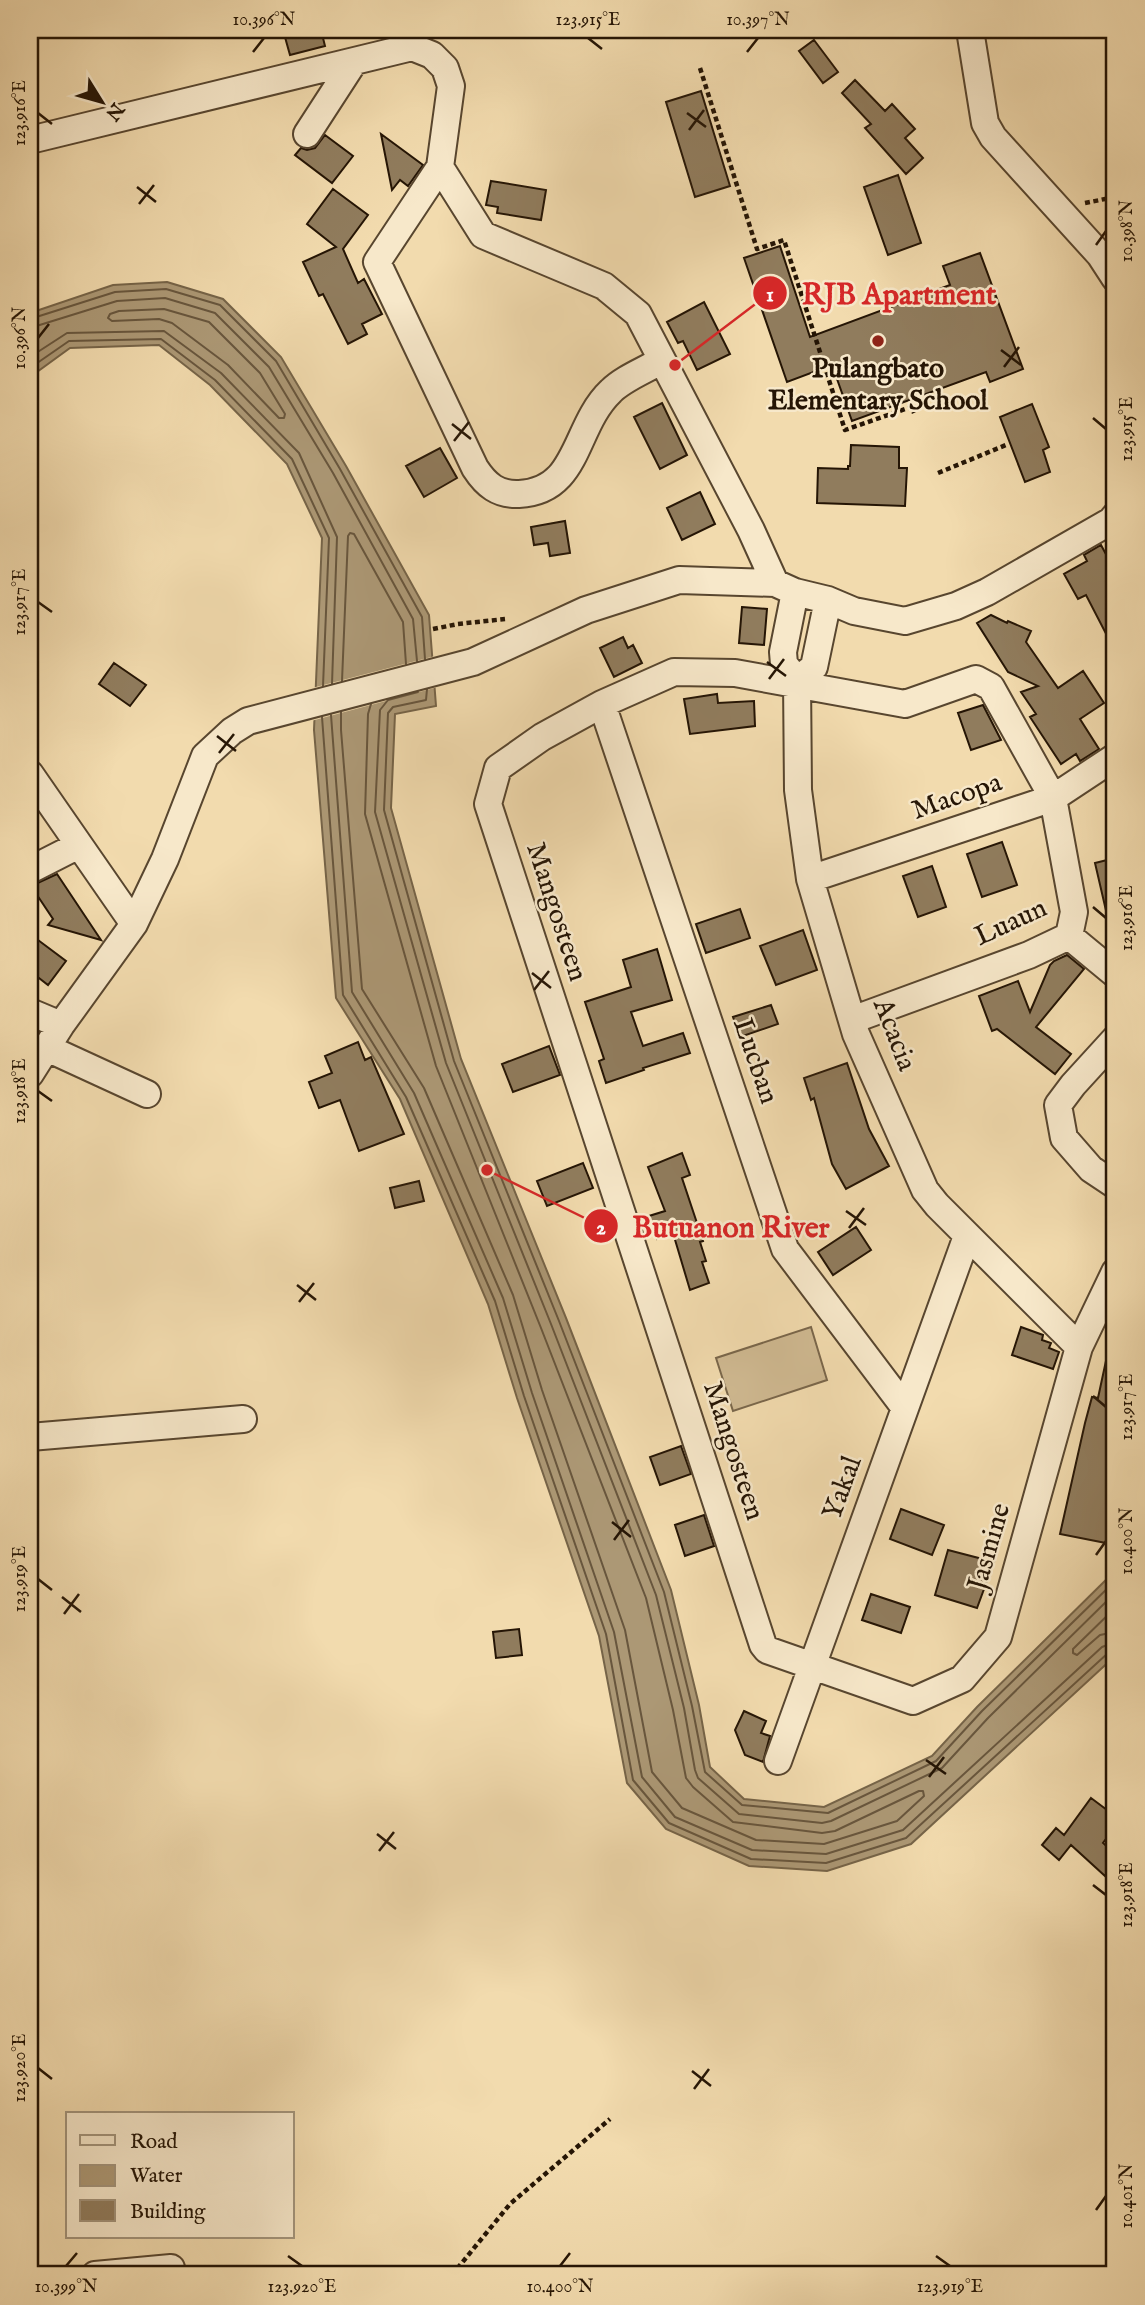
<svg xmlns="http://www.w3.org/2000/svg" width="1145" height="2305" viewBox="0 0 1145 2305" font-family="'IM FELL English',serif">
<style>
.green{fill:#cfb991;stroke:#7a674b;stroke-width:2}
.water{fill:#ac9875;stroke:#766448;stroke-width:2}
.pier{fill:#f2dbae}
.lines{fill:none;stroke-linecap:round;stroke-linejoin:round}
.shore{stroke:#68563d;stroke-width:2}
.building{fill:#907c5d;stroke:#251505;stroke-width:2}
.minor-casing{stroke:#58462f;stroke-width:30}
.path{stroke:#251505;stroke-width:4.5;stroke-dasharray:5 3.5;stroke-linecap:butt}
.minor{stroke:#f7e8ca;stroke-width:26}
.ticks{fill:none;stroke:#251505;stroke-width:2.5}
.poi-dot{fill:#8f2418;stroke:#f7e8ca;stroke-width:2.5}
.labels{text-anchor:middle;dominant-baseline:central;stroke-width:5;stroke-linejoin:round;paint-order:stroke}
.poi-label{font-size:28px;font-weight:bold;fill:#251505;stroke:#f7e8ca}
.street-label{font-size:28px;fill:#251505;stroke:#f7e8ca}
.leader{fill:none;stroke:#d62828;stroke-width:2.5}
.callout-dot{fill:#d62828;stroke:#f7e8ca;stroke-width:2.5}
.mark-label{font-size:21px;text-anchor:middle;font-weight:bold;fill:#fff}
.callout-label{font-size:30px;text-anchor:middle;font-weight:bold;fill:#d62828;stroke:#f7e8ca;stroke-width:5;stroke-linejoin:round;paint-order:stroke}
.neatline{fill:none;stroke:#251505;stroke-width:2.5}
.ticks-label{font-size:18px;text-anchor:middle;fill:#251505}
</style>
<rect width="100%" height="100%" fill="#f2dbae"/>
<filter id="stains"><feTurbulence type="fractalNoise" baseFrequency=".00286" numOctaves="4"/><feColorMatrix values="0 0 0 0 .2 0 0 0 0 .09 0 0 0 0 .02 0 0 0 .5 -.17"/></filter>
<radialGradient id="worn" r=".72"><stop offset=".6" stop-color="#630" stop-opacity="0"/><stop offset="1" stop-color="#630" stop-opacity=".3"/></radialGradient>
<!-- green -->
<path class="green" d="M811,1327l16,53 -94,31 -17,-53z"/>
<!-- water -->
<path class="water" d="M167,282l56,17 58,58 65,109 83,149 7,91 -41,8 -4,94 70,251 105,259 105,272 28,115 11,62 34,32 80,8 108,-51 45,-49 138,-136v85l-204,188 -84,27 -78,-5 -83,-37 -39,-46 -28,-147 -82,-238 -29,-94 -88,-205 -64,-101 -22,-268 8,-192 -35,-74 -77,-79 -51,-40 -89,3 -40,29v-64l83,-28z"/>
<!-- pier -->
<path class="pier" d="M435,656l3,31 -127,34 1,-33z"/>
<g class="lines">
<!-- shore -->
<path class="shore" d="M164,309l45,13 51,51 25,41 -1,4h-5l-51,-53 -56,-42 -13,-4 -47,2 -4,-3 2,-4 9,-3z
M30,319l85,-27 51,-3 54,16 56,56 64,108 82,148 3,42
M30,328l87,-27 48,-3 50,15 54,54 64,106 80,146 4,42
M30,357l37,-24 97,-2 57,42 78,80 38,84 -5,147
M30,368l39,-27 92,-2 54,41 77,79 37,79 -6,148
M342,681l6,-145 2,-3 4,1 49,88 3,42
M427,689l-1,11 -33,7 -5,6 -4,97 70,251 105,260 105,271 28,114 13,66 37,33 86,8 108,-52 46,-50 133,-130
M418,692l-30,8 -8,10 -5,102 71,251 105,261 105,271 28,113 11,62 3,8 41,36 83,9 9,-2 111,-53 46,-50 127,-125
M341,712v18l21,259 62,99 89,207 29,95 83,240 27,142 30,36 74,32 68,4 73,-23 27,-25 -1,-5h-4l-84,40 -13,2 -89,-11 -40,-35 -7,-9 -13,-68 -27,-112 -105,-270 -105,-262 -71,-252 3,-100 3,-10
M331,715l21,277 62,101 89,205 29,95 82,239 28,145 33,40 77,33 74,4 77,-24 199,-183 13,-5
M322,717l21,278 63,102 89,204 29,95 82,238 27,146 36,43 82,36 75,4 80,-25 202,-185 7,-2
M1115,1608l-42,41v4l4,2 23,-20 15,-3"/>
</g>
<!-- building -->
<path class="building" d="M283,30h38l4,16 -35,9z
M814,40l24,32 -15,11 -24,-32z
M855,80l30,31 7,-7 23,25 -10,9 18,20 -17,16 -41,-46 6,-4 -29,-31z
M701,91l29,95 -35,11 -29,-95z
M381,134l42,31 -15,21 -8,-6 -8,10z
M325,135l28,21 -21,27 -37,-28 6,-7 6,2 8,-2z
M898,175l23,68 -33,12 -24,-68z
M491,181l55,9 -5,30 -44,-7 1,-6 -12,-2z
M333,189l35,26 -25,34 15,34 6,-4 18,35 -20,10 5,10 -19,10 -25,-50 -4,2 -16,-34 33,-15 -29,-23z
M780,246l30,91 140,-52 -7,-19 37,-13 43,116 -33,13 -4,-10 -134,49 -20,-56 -45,17 -43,-124z
M704,302l26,52 -33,16 -14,-29 -5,2 -11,-21z
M662,403l25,52 -27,14 -26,-52z
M1032,404l17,43 -6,3 7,22 -25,10 -25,-65z
M851,445l48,2v21h8l-2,38 -88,-3 1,-35 30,1v-3h2z
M440,448l17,30 -33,19 -18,-31z
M700,492l15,32 -33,16 -15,-32z
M565,521l5,32 -20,3 -2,-13 -14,2 -3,-18z
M1101,545l14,26v80l-29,-56 -8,4 -14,-25 23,-13 -3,-6z
M742,607l25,2 -3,36 -25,-2z
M991,615l16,8 1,-2 23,10 -5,11 32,46 25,-17 21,32 -24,16 19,30 -19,12 -4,-7 -15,10 -31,-47 6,-3 -15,-22 17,-6 -30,-14 -31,-49z
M623,637l5,11 5,-3 9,18 -28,14 -14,-29z
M114,663l32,22 -16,21 -31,-22z
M717,694l1,9 36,-2 1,25 -65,8 -6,-35z
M983,705l18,35 -30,10 -13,-37z
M1002,842l15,43 -35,12 -15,-43z
M1115,858v56l-8,1 -12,-52z
M932,866l14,41 -28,10 -15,-41z
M57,874l44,66 -53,-15 5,-6 -22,-33z
M740,909l10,29 -44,15 -10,-29z
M803,930l14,40 -41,15 -16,-39z
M38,940l28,21 -18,24 -18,-14v-21z
M657,949l15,51 -41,12 12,34 40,-13 7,20 -47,15 1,2 -38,13 -7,-22 5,-2 -19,-57 46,-15 -8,-27z
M1067,955l17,14 -48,58 35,27 -16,20 -58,-45 -5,2 -13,-35 39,-15 12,31 20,-47 4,-4z
M771,1005l7,19 -38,13 -7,-20z
M358,1042l7,18 6,-3 33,77 -45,17 -19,-51 -21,8 -10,-26 23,-9 -7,-17z
M549,1046l11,29 -47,17 -11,-28z
M847,1063l22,66 20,37 -43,23 -14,-25 -18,-66 -3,2 -7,-22z
M682,1153l8,22 -8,3 21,63 -3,1 6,19 -4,1 7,21 -19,7 -17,-57 -16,6 -8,-23 16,-5 -17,-44z
M583,1163l10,25 -46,18 -10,-25z
M419,1181l5,20 -29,7 -5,-20z
M856,1227l15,23 -38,25 -15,-23z
M1021,1327l22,8 -1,5 9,3 -2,5 10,4 -6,17 -41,-14z
M1107,1356l8,1v166l-4,21 -51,-10 25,-111 7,-26 6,1z
M681,1446l10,28 -31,11 -10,-28z
M901,1509l43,16 -12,30 -42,-16z
M704,1515l10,31 -29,10 -10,-31z
M948,1550l46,12 -17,46 -42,-13z
M871,1594l39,13 -9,26 -39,-13z
M519,1629l3,26 -26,3 -3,-26z
M744,1711l22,10 -5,12 9,3 -7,26 -18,-7 -10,-25z
M1091,1798l24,18v11l-12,16 12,11v10l-10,12 -34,-31 -12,15 -17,-15 14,-17 8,7z"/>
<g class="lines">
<defs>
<path id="minor" d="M970,30l15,93 8,14 107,118 15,23
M307,134l46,-71
M30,140l382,-93 20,8 13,13 6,18 -11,81 43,68 121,51 34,28 113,216 24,53
M440,167l-63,95 98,206c11,17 23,27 44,26 61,-3 54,-67 92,-103 13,-13 35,-21 51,-31
M795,592l-12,60 1,12 13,16
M797,680l1,110 12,89 46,155 69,156 12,15 142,142
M797,680l17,-13 14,-67
M602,704l183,545 120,159
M30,774l104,150
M30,870l49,-25
M810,879l243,-81 62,-41
M1069,936l46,38
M30,1012l31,13
M852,1020l177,-65 40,-19 5,-24 -21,-114 -62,-111 -15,-8 -71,25 -170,-31 -61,-1 -72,32 -60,33 -44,31 -10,36 275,841 4,5 146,51 49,-22 36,-42 81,-290 36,-75
M1115,1039l-42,46 -15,20 6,33 27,31 24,16
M47,1048l100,46
M30,1074l31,-49 73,-101 31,-65 40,-103 27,-25 16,-10 225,-59 113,-52 93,-30 96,3 20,9 33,8 26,11 51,10 51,-15 31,-14 124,-71 4,-5
M30,1437l213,-18
M778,1761l189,-525
M95,2275l76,-7"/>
</defs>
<!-- minor casing -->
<use href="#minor" class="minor-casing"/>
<!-- path -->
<path class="path" d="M700,68l57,181 27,-9 61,190 66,-23 3,6
M1085,203l30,-6
M938,473l68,-28
M433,629l25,-5 47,-5
M452,2275l58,-71 100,-85"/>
<!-- minor -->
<use href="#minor" class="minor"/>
</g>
<!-- ticks -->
<path class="ticks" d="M588,38l14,11M253,52l11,-14M747,52l11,-14M38,113l14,11M687,113l19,14M689,130l15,-20M137,187l19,15M139,204l15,-19M1096,245l10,-14M38,338l11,-14M1001,350l20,15M1004,367l15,-20M1093,418l13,11M452,424l19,15M454,441l15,-19M38,602l14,10M767,662l19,14M769,679l15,-20M217,736l19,15M219,753l15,-19M1093,907l13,11M532,973l19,15M534,990l15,-19M38,1091l14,10M846,1211l20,14M849,1228l15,-20M297,1285l19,15M299,1302l15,-19M1093,1396l13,11M612,1522l19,15M614,1540l15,-20M1096,1555l10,-14M38,1579l14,11M62,1597l19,15M64,1614l15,-20M926,1760l20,14M929,1777l15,-20M377,1834l19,15M379,1851l15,-19M1093,1885l13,10M38,2068l14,11M692,2071l19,15M694,2089l15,-20M1096,2210l10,-14M288,2256l14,10M936,2256l14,10M66,2266l11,-13M560,2266l10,-13"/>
<!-- markers -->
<circle class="poi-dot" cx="878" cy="341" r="7"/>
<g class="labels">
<!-- poi labels -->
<g class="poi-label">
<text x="878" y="369">Pulangbato<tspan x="878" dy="32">Elementary School</tspan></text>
</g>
<!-- street labels -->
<g class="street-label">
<text transform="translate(957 797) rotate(-19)">Macopa</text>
<text transform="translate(556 912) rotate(72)">Mangosteen</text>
<text transform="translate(1011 923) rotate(-25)">Luaun</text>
<text transform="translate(894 1035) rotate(69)">Acacia</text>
<text transform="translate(755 1061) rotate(71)">Lucban</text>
<text transform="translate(733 1451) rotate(72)">Mangosteen</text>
<text transform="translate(843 1488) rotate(-70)">Yakal</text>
<text transform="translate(990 1547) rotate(-74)">Jasmine</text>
</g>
</g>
<!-- callouts -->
<path class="leader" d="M675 365L770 293M487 1170L601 1226"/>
<g class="callout-dot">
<circle cx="675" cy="365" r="7"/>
<circle cx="487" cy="1170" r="7"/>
<circle cx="770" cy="293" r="18"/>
<circle cx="601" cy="1226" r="18"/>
</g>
<g class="mark-label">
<text x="770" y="301">1</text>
<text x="601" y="1234">2</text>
</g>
<g class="callout-label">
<text x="899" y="304">RJB Apartment</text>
<text x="731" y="1237">Butuanon River</text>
</g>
<!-- margin -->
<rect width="1145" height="2305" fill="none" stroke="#f2dbae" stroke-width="77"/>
<!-- legend -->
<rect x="66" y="2112" width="228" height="126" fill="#f7e8ca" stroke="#a3947b" stroke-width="2"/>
<rect x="80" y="2135" width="35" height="10" fill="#f7e8ca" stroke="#a3947b" stroke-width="2"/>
<text x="130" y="2148" font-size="21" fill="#251505">Road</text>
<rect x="80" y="2165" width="35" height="21" fill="#ac9875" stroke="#a3947b" stroke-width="2"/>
<text x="130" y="2182" font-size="21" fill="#251505">Water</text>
<rect x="80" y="2200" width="35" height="21" fill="#907c5d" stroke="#a3947b" stroke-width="2"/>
<text x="130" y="2218" font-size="21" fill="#251505">Building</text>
<!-- north arrow -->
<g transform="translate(102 102) rotate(127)" stroke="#f7e8ca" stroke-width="5" paint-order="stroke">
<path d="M0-5L12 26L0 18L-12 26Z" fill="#251505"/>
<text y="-10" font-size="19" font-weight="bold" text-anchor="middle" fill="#251505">N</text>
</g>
<rect x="38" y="38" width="1068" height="2228" class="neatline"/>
<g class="ticks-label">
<text x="264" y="25">10.396°N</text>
<text x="588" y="25">123.915°E</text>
<text x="758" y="25">10.397°N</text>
<text transform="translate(19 113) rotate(-90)" y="6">123.916°E</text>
<text transform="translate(1126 231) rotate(-90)" y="6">10.398°N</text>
<text transform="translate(19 338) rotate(-90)" y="6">10.396°N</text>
<text transform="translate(1126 429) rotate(-90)" y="6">123.915°E</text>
<text transform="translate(19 602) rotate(-90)" y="6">123.917°E</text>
<text transform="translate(1126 918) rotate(-90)" y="6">123.916°E</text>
<text transform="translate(19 1091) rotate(-90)" y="6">123.918°E</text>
<text transform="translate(1126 1407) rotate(-90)" y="6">123.917°E</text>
<text transform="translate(1126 1541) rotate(-90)" y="6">10.400°N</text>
<text transform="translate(19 1579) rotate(-90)" y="6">123.919°E</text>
<text transform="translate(1126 1895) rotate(-90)" y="6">123.918°E</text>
<text transform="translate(19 2068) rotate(-90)" y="6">123.920°E</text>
<text transform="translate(1126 2196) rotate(-90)" y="6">10.401°N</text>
<text x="66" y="2292">10.399°N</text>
<text x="302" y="2292">123.920°E</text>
<text x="560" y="2292">10.400°N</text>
<text x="950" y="2292">123.919°E</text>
</g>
<rect width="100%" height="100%" filter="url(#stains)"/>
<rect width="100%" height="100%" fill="url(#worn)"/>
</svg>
